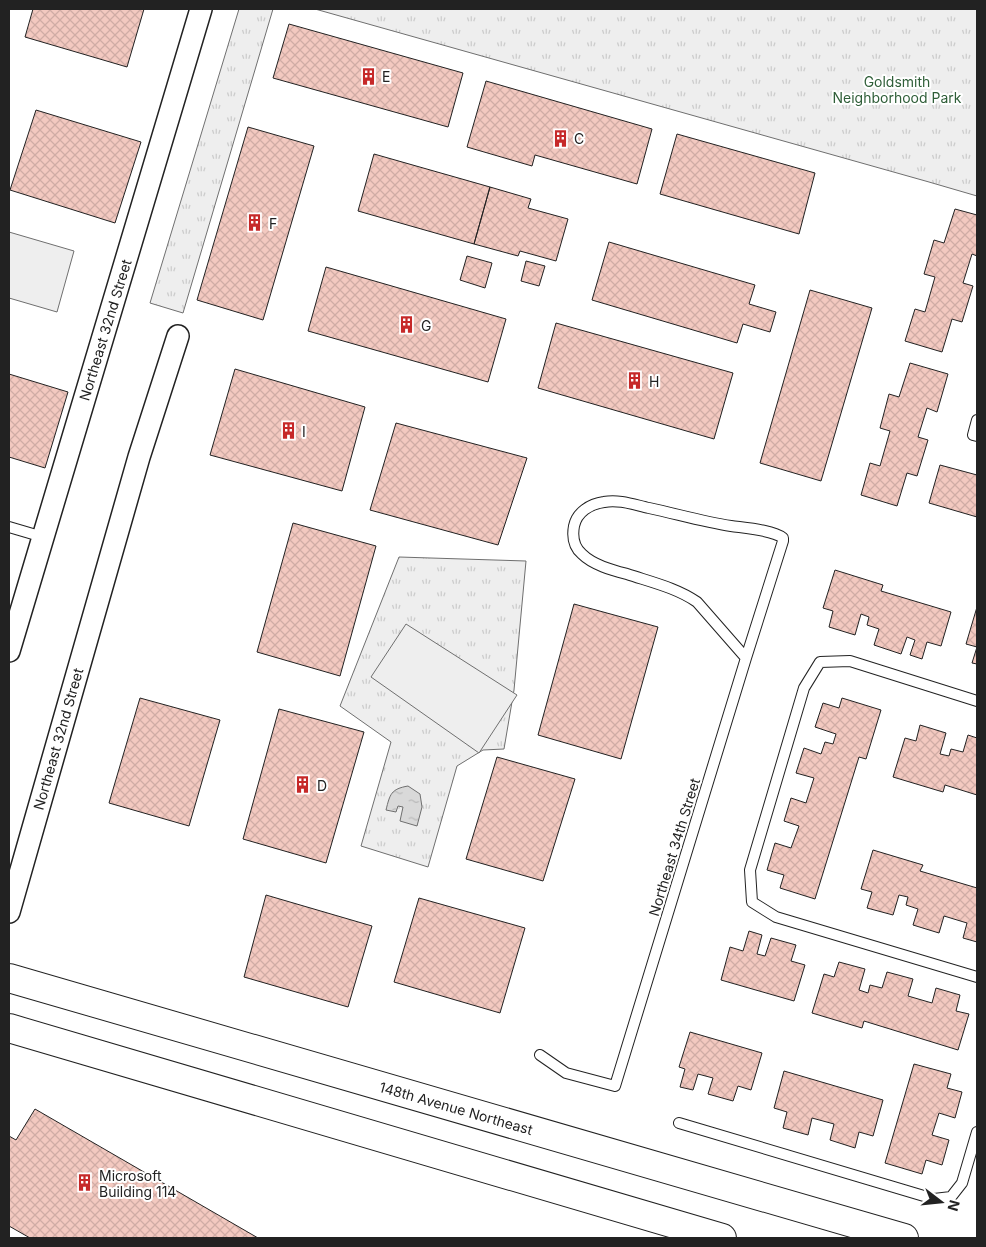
<svg xmlns="http://www.w3.org/2000/svg" width="986" height="1247" viewBox="0 0 986 1247" font-family="Inter,sans-serif">
<style>
.park{fill:url(#park-tufts);stroke:#6f6f6f}
.pitch{fill:#eee;stroke:#6f6f6f}
.water{fill:url(#water-ripples);stroke:#6f6f6f}
.building{fill:url(#building-cross-hatch);stroke:#222}
.lines{fill:none;stroke-linecap:round;stroke-linejoin:round}
.service-casing{stroke:#222;stroke-width:12}
.minor-casing{stroke:#222;stroke-width:24}
.primary-casing{stroke:#222;stroke-width:30}
.service{stroke:#fff;stroke-width:10}
.minor{stroke:#fff;stroke-width:21}
.primary{stroke:#fff;stroke-width:28}
.labels{text-anchor:middle;dominant-baseline:central;stroke-width:4;stroke-linejoin:round;paint-order:stroke}
.poi-label{font-size:14px;fill:#222;stroke:#fff;text-anchor:start}
.park-label{font-size:14px;fill:#2f5e38;stroke:#fff}
.street-label{font-size:14px;fill:#222;stroke:#fff}
</style>
<defs>
<pattern id="park-tufts" width="24" height="20" patternUnits="userSpaceOnUse" patternTransform="scale(1.25)"><rect width="24" height="20" fill="#eee"/><path d="M3 7l-1-3M5 7V3M7 7l1-3M15 17l-1-3M17 17v-4M19 17l1-3" fill="none" stroke="#ccc"/></pattern>
<pattern id="water-ripples" width="26" height="14" patternUnits="userSpaceOnUse" patternTransform="scale(1.25)"><rect width="26" height="14" fill="#d9d9d9"/><path d="M2 4q2-2 4 0t4 0M15 11q2-2 4 0t4 0" fill="none" stroke="#bababa"/></pattern>
<pattern id="building-cross-hatch" width="8" height="8" patternUnits="userSpaceOnUse" patternTransform="scale(1.25)"><rect width="8" height="8" fill="#f3c9c0"/><path d="M0 0l8 8M0 8l8-8" fill="none" stroke="#d0aca5"/></pattern>
</defs>
<rect width="100%" height="100%" fill="#fff"/>
<!-- park -->
<path class="park" d="M239,9h34l-90,304 -33,-10z
M315,9h662v187l-48,-14z
M399,557l127,4 -12,129 -10,59 -21,1 -26,16 -29,101 -67,-21 30,-104 -51,-36z"/>
<!-- pitch -->
<path class="pitch" d="M9,232l65,19 -17,61 -48,-14z
M406,624l111,71 -38,58 -108,-76z"/>
<!-- water -->
<path class="water" d="M408,786l12,8 2,13 -5,19 -17,-5 3,-14 -5,-1 -2,6 -10,-2c4,-16 5,-21 22,-24z"/>
<!-- building -->
<path class="building" d="M33,9h111l-17,58 -102,-30z
M289,24l174,49 -15,54 -175,-49z
M486,81l166,48 -15,55 -102,-29 -3,11 -65,-19z
M36,110l105,32 -26,81 -105,-33z
M248,127l66,19 -51,174 -66,-20z
M677,134l138,39 -16,61 -139,-40z
M374,154l116,33 -16,57 -116,-33z
M490,187l41,12 -3,9 40,11 -12,42 -36,-10 -2,5 -44,-12z
M955,209l22,6v41l-5,-2 -9,29 10,3 -11,36 -10,-3 -10,33 -37,-11 10,-32 10,3 10,-35 -11,-3 10,-34 10,3z
M609,242l146,43 -6,19 27,8 -6,20 -27,-8 -6,19 -145,-43z
M467,256l25,7 -7,25 -25,-8z
M526,261l19,5 -6,20 -18,-5z
M326,267l180,52 -18,63 -180,-51z
M810,290l62,18 -51,173 -61,-18z
M556,323l177,50 -19,66 -176,-51z
M910,363l38,11 -11,38 -10,-4 -9,29 10,3 -11,36 -10,-3 -10,33 -36,-11 9,-32 10,3 10,-35 -10,-3 9,-34 10,3z
M235,369l130,38 -23,84 -132,-36z
M9,374l59,18 -23,76 -36,-11z
M396,423l131,35 -29,87 -128,-35z
M940,465l37,10v42l-48,-14z
M293,523l83,23 -36,130 -83,-24z
M835,570l48,15 -2,6 70,21 -10,34 -14,-4 -5,17 -12,-4 5,-15 -8,-3 -6,17 -27,-9 5,-16 -12,-4 2,-8 -8,-3 -6,21 -26,-8 4,-16 -10,-3z
M574,604l84,23 -37,132 -83,-24z
M977,607v57l-5,-1 5,-16 -11,-3z
M140,698l80,22 -31,106 -80,-23z
M842,698l39,12 -15,49 -7,-2 -44,142 -35,-11 4,-13 -17,-5 8,-27 16,5 8,-22 -15,-5 7,-23 15,5 8,-25 -18,-5 8,-25 17,6 4,-12 8,2 3,-10 -21,-7 8,-24 16,5z
M279,709l85,23 -38,131 -83,-24z
M920,725l26,8 -6,21 9,2 2,-7 12,3 5,-17 9,3v57l-32,-10 -2,7 -50,-15 12,-39 11,3z
M497,757l78,22 -32,102 -77,-22z
M873,850l50,15 -3,6 57,17v54l-14,-4 4,-15 -23,-7 -5,17 -26,-8 5,-16 -12,-4 2,-8 -9,-2 -6,20 -26,-7 5,-16 -11,-3z
M266,895l106,31 -24,81 -104,-30z
M419,898l106,30 -25,85 -106,-31z
M749,931l13,4 -5,19 8,2 6,-18 25,7 -5,16 14,4 -11,36 -73,-21 9,-33 13,4z
M839,962l26,7 -6,21 9,3 2,-8 12,3 5,-16 26,7 -5,17 24,7 4,-15 24,7 -4,16 13,3 -11,36 -94,-29 -2,7 -50,-15 12,-39 10,3z
M690,1032l72,21 -11,37 -13,-4 -5,15 -25,-7 5,-16 -15,-4 -5,16 -13,-3 5,-18 -6,-2z
M914,1064l37,10 -4,14 15,4 -7,26 -16,-5 -7,22 17,5 -7,25 -16,-5 -4,14 -37,-11z
M784,1071l99,29 -10,36 -14,-4 -4,16 -25,-8 4,-16 -22,-6 -4,17 -25,-7 4,-16 -13,-4z
M35,1109l223,129h-228l-21,-12v-90l7,4z"/>
<g class="lines">
<defs>
<path id="service" d="M977,420l-4,15 4,1
M9,527l34,10
M977,701l-127,-40 -30,1 -16,26 -54,182 2,32 24,15 201,60
M540,1055l26,18 49,13 131,-428 37,-117v-3c-10,-8 -38,-10 -52,-12 -27,-4 -54,-12 -82,-18 -14,-3 -30,-9 -45,-6 -14,2 -27,10 -30,24 -2,11 0,21 8,28 11,11 30,16 45,20 24,8 50,14 70,28l49,56
M679,1123l255,76 17,-2 11,-14 15,-51"/>
<path id="minor" d="M9,651l192,-642
M9,912l130,-455 39,-121"/>
<path id="primary" d="M9,978l895,260
M9,1028l713,210"/>
</defs>
<!-- service casing -->
<use href="#service" class="service-casing"/>
<!-- minor casing -->
<use href="#minor" class="minor-casing"/>
<!-- primary casing -->
<use href="#primary" class="primary-casing"/>
<!-- service -->
<use href="#service" class="service"/>
<!-- minor -->
<use href="#minor" class="minor"/>
<!-- primary -->
<use href="#primary" class="primary"/>
</g>
<!-- icons -->
<defs>
<symbol id="building-bare" viewBox="-9 -9 18 18"><path d="M-4-6H4V6H1V3H-1V6H-4ZM-2.5-4.3h1.7v1.8h-1.7ZM.8-4.3h1.7v1.8H.8ZM-2.5-1h1.7V.8h-1.7ZM.8-1h1.7V.8H.8Z" fill="#c62828" stroke="#fff" stroke-width="2.5" paint-order="stroke"/></symbol>
</defs>
<g fill-rule="evenodd">
<use href="#building-bare" x="356" y="64" width="25" height="25"/>
<use href="#building-bare" x="548" y="126" width="25" height="25"/>
<use href="#building-bare" x="242" y="210" width="25" height="25"/>
<use href="#building-bare" x="394" y="312" width="25" height="25"/>
<use href="#building-bare" x="622" y="368" width="25" height="25"/>
<use href="#building-bare" x="276" y="418" width="25" height="25"/>
<use href="#building-bare" x="290" y="772" width="25" height="25"/>
<use href="#building-bare" x="72" y="1170" width="25" height="25"/>
</g>
<g class="labels">
<!-- poi labels -->
<g class="poi-label">
<text x="382" y="76">E</text>
<text x="574" y="138">C</text>
<text x="269" y="223">F</text>
<text x="421" y="325">G</text>
<text x="649" y="381">H</text>
<text x="302" y="431">I</text>
<text x="317" y="785">D</text>
<text x="99" y="1175">Microsoft<tspan x="99" dy="16">Building 114</tspan></text>
</g>
<!-- park labels -->
<g class="park-label">
<text x="897" y="81">Goldsmith<tspan x="897" dy="16">Neighborhood Park</tspan></text>
</g>
<!-- street labels -->
<g class="street-label">
<text transform="translate(105 330) rotate(-73)">Northeast 32nd Street</text>
<text transform="translate(58 739) rotate(-74)">Northeast 32nd Street</text>
<text transform="translate(674 847) rotate(-73)">Northeast 34th Street</text>
<text transform="translate(456 1108) rotate(16)">148th Avenue Northeast</text>
</g>
</g>
<!-- border -->
<rect width="986" height="1247" fill="none" stroke="#222222" stroke-width="20"/>
<!-- north arrow -->
<g transform="translate(941 1202) rotate(106)" stroke="#ffffff" stroke-width="4" paint-order="stroke">
<path d="M0-4L9 19L0 12L-9 19Z" fill="#222222"/>
<text y="-8" font-size="14" font-weight="bold" text-anchor="middle" fill="#222222">N</text>
</g>
</svg>
